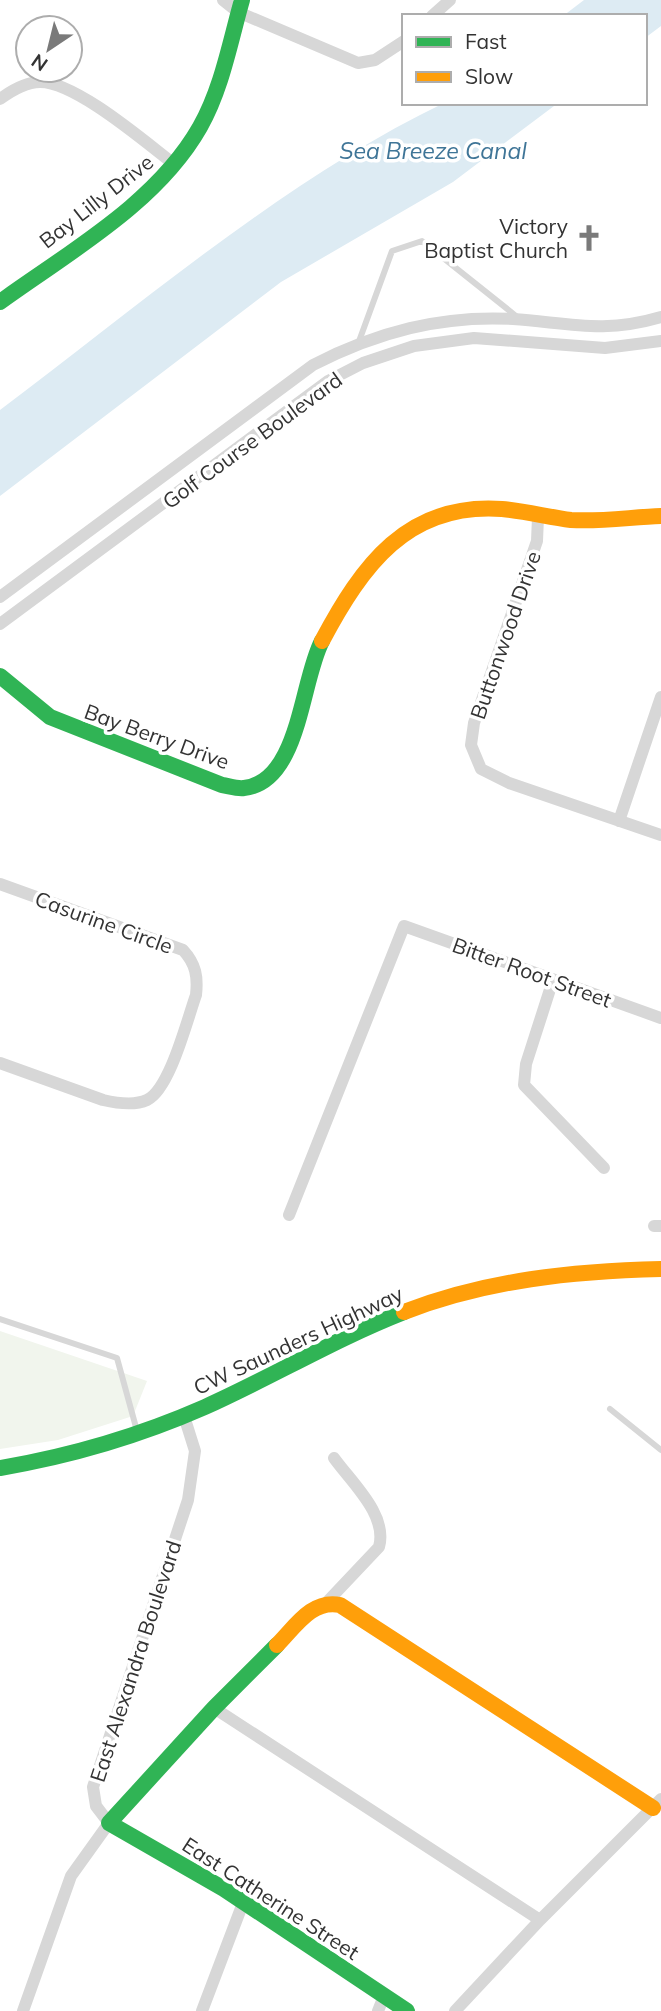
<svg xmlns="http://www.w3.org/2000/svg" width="661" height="2011" viewBox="0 0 661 2011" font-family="Mulish,sans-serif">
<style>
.green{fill:#f1f5ed}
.water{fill:#ddebf3}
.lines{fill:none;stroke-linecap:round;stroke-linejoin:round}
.lane{stroke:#d7d7d7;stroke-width:6}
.street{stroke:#d7d7d7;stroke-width:12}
.fast{stroke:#30b455;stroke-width:16}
.slow{stroke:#ff9f0a;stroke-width:16}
.labels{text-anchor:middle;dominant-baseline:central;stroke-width:7;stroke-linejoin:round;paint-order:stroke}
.street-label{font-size:21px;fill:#333;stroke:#fff}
.poi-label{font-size:21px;fill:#333;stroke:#fff;text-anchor:end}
.water-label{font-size:23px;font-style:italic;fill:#3f7597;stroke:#fff}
</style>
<rect width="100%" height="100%" fill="#fff"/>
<!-- green -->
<path class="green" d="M0,1331l147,50 -14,35 -75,24 -58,9z"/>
<!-- water -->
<path class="water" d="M584,0h77v26l-16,12v-22h-82z
M444,103h114l-105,79 -172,100 -281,214v-86c141,-106 286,-231 444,-307z"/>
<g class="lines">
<!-- lane -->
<path class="lane" d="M358,344l34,-93 30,-10 94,75
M0,1319l117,39 20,73
M610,1409l51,41"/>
<!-- street -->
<path class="street" d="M223,0l15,12 120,51 17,-3 29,-19
M432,16l18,-16
M0,99c11,-8 26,-17 40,-17 36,0 105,60 134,82
M538,517l-1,24 -63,182 -3,22 10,24 28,14 152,52
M0,597l313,-232c64,-33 128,-50 200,-46 56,4 91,15 148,-2
M0,624l328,-243 35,-18 51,-17 60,-8 131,10 56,-7
M619,821l42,-124
M0,884l183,66c13,14 15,27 13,45 -9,25 -26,94 -49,105 -13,6 -31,3 -44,0l-103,-37
M553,980l-27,84 -2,21 80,83
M289,1215l115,-289 257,92
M654,1226h7
M327,1602l52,-55c9,-32 -27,-64 -45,-89
M214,1708l326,212
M23,2011l48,-135 38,-53 -13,-17 -3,-19 95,-287 7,-49 -11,-35
M202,2011l41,-108
M378,2011l6,-15
M455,2011l85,-91 121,-121"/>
<!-- fast -->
<path class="fast" d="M0,302c69,-50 157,-99 200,-175 22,-39 30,-85 42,-127
M0,676l50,41 172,68c7,1 15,4 22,3 56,-6 57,-108 78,-147
M0,1468c71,-12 139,-32 205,-61 67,-30 130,-68 199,-95
M277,1645l-63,63 -105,115 115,66 183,122"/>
<!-- slow -->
<path class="slow" d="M322,641c40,-75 85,-139 180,-132 23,2 46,8 69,11 29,2 61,-3 90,-4
M404,1312c82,-32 170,-41 257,-43
M277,1645c18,-18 35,-46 63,-40l313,203"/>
</g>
<!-- icons -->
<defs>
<symbol id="church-bare" viewBox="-9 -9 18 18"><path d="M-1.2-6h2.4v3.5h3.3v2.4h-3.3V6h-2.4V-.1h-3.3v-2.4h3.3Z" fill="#7a7a7a" stroke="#fff" stroke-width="2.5" paint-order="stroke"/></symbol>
</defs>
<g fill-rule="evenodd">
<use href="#church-bare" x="570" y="219" width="38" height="38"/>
</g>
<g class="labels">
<!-- street labels -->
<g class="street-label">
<text transform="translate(96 201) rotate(-38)">Bay Lilly Drive</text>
<text transform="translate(252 440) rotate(-36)">Golf Course Boulevard</text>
<text transform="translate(505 635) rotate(-71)">Buttonwood Drive</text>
<text transform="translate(157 736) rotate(20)">Bay Berry Drive</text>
<text transform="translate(104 922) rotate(20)">Casurine Circle</text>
<text transform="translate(532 972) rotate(20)">Bitter Root Street</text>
<text transform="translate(298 1340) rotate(-25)">CW Saunders Highway</text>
<text transform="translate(135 1661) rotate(-72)">East Alexandra Boulevard</text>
<text transform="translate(271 1898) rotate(33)">East Catherine Street</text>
</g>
<!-- poi labels -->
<g class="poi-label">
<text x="568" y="226">Victory<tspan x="568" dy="24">Baptist Church</tspan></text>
</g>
<!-- water labels -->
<g class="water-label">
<text x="433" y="150">Sea Breeze Canal</text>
</g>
</g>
<!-- legend -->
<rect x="402" y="14" width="245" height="91" fill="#ffffff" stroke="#adadad" stroke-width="2"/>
<rect x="416" y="37" width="35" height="10" fill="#30b455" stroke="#adadad" stroke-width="2"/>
<text x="465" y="49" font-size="21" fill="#333333">Fast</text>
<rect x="416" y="72" width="35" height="10" fill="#ff9f0a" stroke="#adadad" stroke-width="2"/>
<text x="465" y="84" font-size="21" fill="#333333">Slow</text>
<!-- north arrow -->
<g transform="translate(49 49) rotate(215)"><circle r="33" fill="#ffffff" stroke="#adadad" stroke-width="2"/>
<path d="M0-5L12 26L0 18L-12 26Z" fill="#7a7a7a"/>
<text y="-10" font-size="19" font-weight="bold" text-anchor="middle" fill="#333333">N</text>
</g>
</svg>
